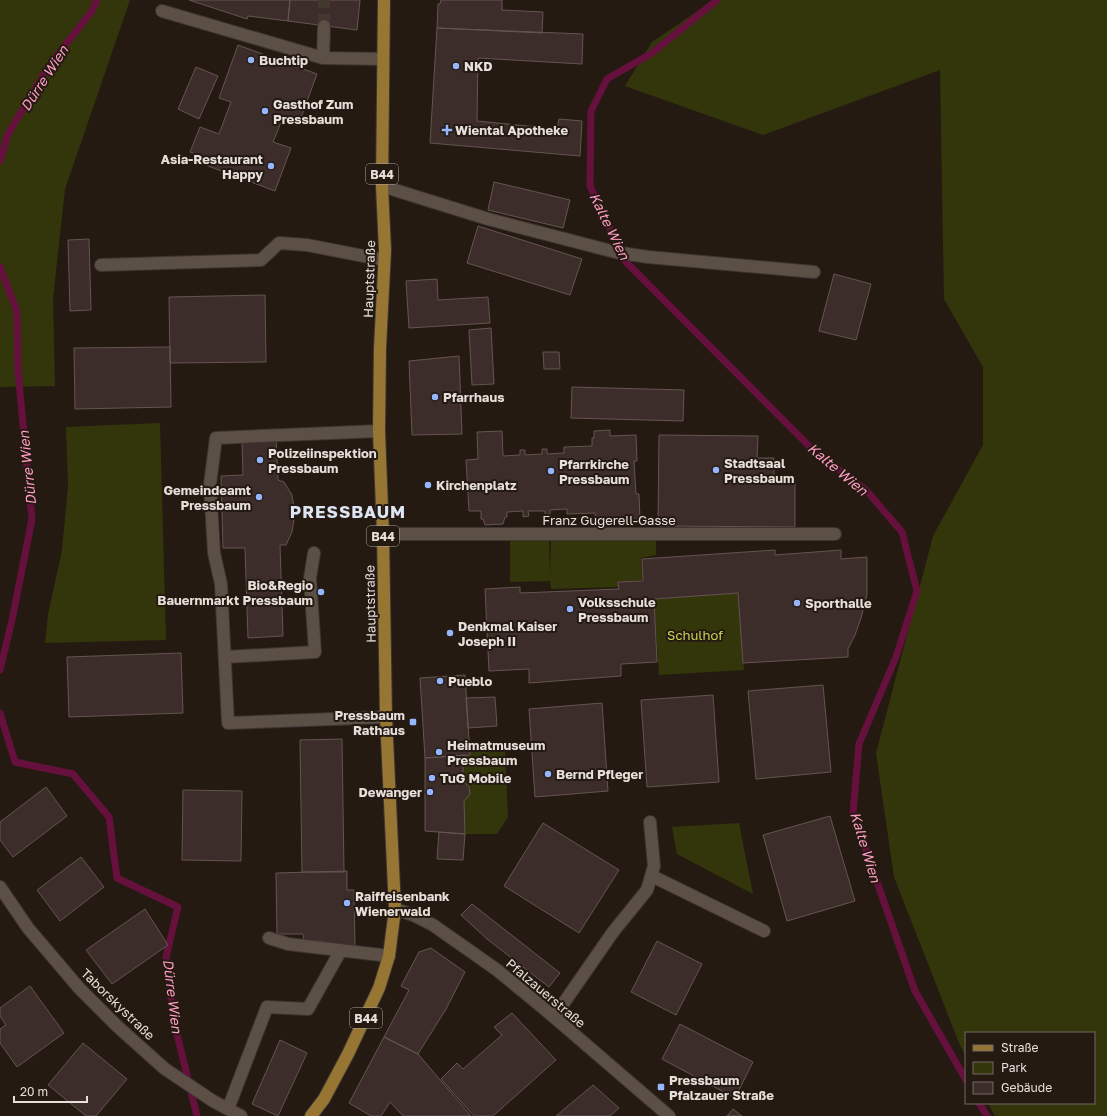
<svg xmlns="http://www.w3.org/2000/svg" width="1107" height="1116" viewBox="0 0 1107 1116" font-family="'Golos Text',sans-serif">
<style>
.green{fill:#33360a}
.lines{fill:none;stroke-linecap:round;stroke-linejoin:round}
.stream{stroke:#66103d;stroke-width:7}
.building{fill:#3c2d2b;stroke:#655452}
.minor-tunnel{stroke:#423830;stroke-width:12;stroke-dasharray:12 6;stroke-linecap:butt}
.minor-casing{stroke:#3d3532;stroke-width:14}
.major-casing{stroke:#3d3532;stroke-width:14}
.minor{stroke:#5c4f46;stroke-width:12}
.major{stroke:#967632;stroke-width:12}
.poi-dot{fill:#95b6fd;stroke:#251a12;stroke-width:1.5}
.labels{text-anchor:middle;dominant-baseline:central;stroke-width:4;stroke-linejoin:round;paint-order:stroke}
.shield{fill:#251a12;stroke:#ada49e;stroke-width:1}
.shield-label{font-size:12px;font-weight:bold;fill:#e7dfda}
.poi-label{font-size:13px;font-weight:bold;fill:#e7dfda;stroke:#251a12;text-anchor:start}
.street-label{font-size:13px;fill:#e7dfda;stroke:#251a12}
.park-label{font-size:13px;fill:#cbd650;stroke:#251a12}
.water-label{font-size:14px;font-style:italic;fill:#fe9cc4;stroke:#251a12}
.district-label{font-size:17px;font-weight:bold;letter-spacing:1px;fill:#dee5f2;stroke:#251a12}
</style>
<rect width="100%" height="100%" fill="#251a12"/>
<!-- green -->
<path class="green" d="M0,0h130l-65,189 -12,109 2,88 -55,1z
M714,0h393v1116h-112l-7,-13h106v-70h-128v24l-7,-14 -65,-166 -18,-124 57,-217 50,-91v-78l-39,-68 -4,-229 -177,65 -138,-49 27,-44z
M160,423l6,217 -121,3 3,-28 14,-65 6,-64 -2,-59z
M549,539l1,36 1,-34h105v14l-15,3 1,22 -23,2 -1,5 -67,2 -1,-8 -40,1v-41z
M738,593l6,77 -85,5 -5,-76z
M469,749h36l3,68 -11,17h-32l-1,-33 5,-7v-7l-6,-6v-13l2,-13h5z
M739,823l14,71 -76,-40 -5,-27z"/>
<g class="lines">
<!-- stream -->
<path class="stream" d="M717,0l-65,53 -45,26 -16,32 -1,75 35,75 189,190 52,39 36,42 15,59 -21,66 -37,87 -6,69 62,178 51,89
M0,161l8,-27 40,-67 44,-56 5,-11
M0,267l17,45 1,59 14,148 -20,101 -12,50
M0,713l15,49 58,12 36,43 8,61 61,29 -12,50 8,65 23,94
M979,1103l8,13"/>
</g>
<!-- building -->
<path class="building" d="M189,0h101l-2,21 -40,-5 -1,3z
M290,0h70l-3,30 -69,-9z
M441,0h61v10l41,2 -1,21 -105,-5 1,-24h2z
M437,28l146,6 -1,30 -104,-6 -1,63 80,8 2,-10 23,2 -2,35 -150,-13z
M238,45l79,29 -19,52 -16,-6 -9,22 18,6 -16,43 -75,-28 2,-7 -12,-4 10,-25 19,7 12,-32 -12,-4z
M196,67l22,9 -19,43 -21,-10z
M494,182l76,18 -7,28 -75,-18z
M478,226l104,33 -12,36 -103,-32z
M89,239l2,71 -21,1 -2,-71z
M834,274l37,10 -15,56 -37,-9z
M437,279l1,21 50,-3 2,26 -81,5 -3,-47z
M265,295l1,67 -96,1 -1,-66z
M491,328l3,56 -22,1 -3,-55z
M170,347l1,60 -96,2 -1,-61z
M543,352h16l1,17h-16z
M459,356l3,78 -50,1 -3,-74z
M572,387l112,3 -1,31 -112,-3z
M610,430v6l26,-1 1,26h-3l2,33h3l1,25 -44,3 -1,-9 -28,1v-5l-17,1v5h-5v-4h-17l1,5 -6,1v-6l-16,1v5h-2l-2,7 -18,1 -2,-6h-2v-8h-12l-3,-51 12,-1 -1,-27 25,-1 1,25 17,-1v-5h5v5l17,-1v-5h5v5l17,-1v-6l28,-1v-8h2v-7z
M659,435l99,1 -1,22h17v23h21v46l-137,-1z
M276,439l2,41 6,2 8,13 3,19 -3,18 -6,13h-6l3,91 -35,2 -3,-90h-22l-2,-72 22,-1 -1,-35z
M775,550v5l66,-5v9l26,-2v38l-6,23 -6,17 -7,14v8l-105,6 -5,-70 -84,6 3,63 -36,2v12l-92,7v-14l-40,2 -4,-82 35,-2v6l99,-4 -1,-7 25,-1 -1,-22z
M181,653l2,60 -114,4 -2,-60z
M465,675l5,80 -45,3 -5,-80z
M823,685l8,87 -75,7 -8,-88z
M713,695l6,87 -72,5 -6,-87z
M495,697l2,29 -29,2 -2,-30z
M602,703l6,88 -73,6 -6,-88z
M342,739l2,133h-42l-2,-132z
M465,755l-2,13v13l6,6 1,7 -6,7 1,33 -40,-3v-73z
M46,787l21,29 -54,41 -13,-17v-18z
M183,790l59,1 -1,70 -59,-1z
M830,816l25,85 -68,20 -24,-86z
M543,823l76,47 -40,63 -75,-47z
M439,832l26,2 -2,26 -26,-1z
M81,857l23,30 -44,34 -23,-31z
M347,871v19h7l1,56h-33v-5l-18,1 -1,-8h-26l-1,-61z
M472,904l88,69 -11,14 -62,-48 -26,-24z
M145,909l23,36 -56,39 -26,-34z
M657,941l45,23 -26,51 -45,-23z
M431,948l34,24 -19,37 -28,45 -34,-17 25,-47 -8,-4 18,-34z
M30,986l34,47 -47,34 -17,-24v-14l6,-4 -6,-9v-8z
M512,1013l44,47 -63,56h-19l-33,-37 16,-16 6,6 39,-34 -8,-8z
M680,1024l73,38 -18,36 -73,-39z
M384,1037l34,17 53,62h-68l-13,-14 -9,14h-10l-22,-13z
M280,1040l27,13 -29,63 -26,-12z
M83,1043l44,36 -31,37h-10l-38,-31z
M593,1085l26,23 -9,8h-54z
M733,1109l9,7h-15z"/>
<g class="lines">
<!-- minor-tunnel -->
<path class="minor-tunnel" d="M324,26v-26"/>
<defs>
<path id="minor" d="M162,11l161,47 60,1
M323,58l1,-32
M382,186l106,33 127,33 33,5 166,15
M101,265l160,-5 18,-17 28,2 77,15
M379,431l-163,7 -6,46 4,69 7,31 7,139 158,-6
M383,534h452
M225,657l90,-5 -5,-74 4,-25
M652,876l112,55
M0,887l28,41 51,60 38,38 48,43 48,32 28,15
M395,909l18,6 20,10 64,45 57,47 115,99
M269,938l19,6 101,12
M554,1017l59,-85 34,-42 7,-24 -4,-44
M228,1109l39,-102 41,2 33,-59"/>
<path id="major" d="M311,1116l13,-17 24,-45 31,-66 10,-32 6,-47 -9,-192 -3,-183 -4,-103 1,-83 5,-98 -3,-64 2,-186"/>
</defs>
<!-- minor casing -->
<use href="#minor" class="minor-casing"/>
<!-- major casing -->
<use href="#major" class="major-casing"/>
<!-- minor -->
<use href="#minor" class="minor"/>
<!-- major -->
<use href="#major" class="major"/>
</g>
<!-- markers -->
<g class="poi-dot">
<circle cx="251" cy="60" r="4"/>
<circle cx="456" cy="66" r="4"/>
<circle cx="265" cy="111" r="4"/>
<path d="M445 124h4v4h4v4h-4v4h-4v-4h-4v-4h4z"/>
<circle cx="271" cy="166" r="4"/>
<circle cx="435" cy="397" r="4"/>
<circle cx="260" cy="460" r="4"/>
<circle cx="716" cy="470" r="4"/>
<circle cx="551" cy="471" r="4"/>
<circle cx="428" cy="485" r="4"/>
<circle cx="259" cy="497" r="4"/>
<circle cx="321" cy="592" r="4"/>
<circle cx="797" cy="603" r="4"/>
<circle cx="570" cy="609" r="4"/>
<circle cx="450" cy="633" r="4"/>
<circle cx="440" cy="681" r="4"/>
<rect x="409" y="718" width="8" height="8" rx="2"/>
<circle cx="439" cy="752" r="4"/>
<circle cx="548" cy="774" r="4"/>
<circle cx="432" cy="778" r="4"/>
<circle cx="430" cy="792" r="4"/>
<circle cx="347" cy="903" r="4"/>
<rect x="657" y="1083" width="8" height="8" rx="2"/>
</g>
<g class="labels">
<!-- shield labels -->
<g class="shield">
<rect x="366" y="164" width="32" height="20" rx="3"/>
<rect x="367" y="526" width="32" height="20" rx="3"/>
<rect x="350" y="1008" width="32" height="20" rx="3"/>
</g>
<g class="shield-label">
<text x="382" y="174">B44</text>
<text x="383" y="536">B44</text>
<text x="366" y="1018">B44</text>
</g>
<!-- poi labels -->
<g class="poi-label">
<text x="259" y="60">Buchtip</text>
<text x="464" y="66">NKD</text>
<text x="273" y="104">Gasthof Zum<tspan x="273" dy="15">Pressbaum</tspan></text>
<text x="455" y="130">Wiental Apotheke</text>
<text x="263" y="159" text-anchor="end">Asia-Restaurant<tspan x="263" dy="15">Happy</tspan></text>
<text x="443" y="397">Pfarrhaus</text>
<text x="268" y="453">Polizeiinspektion<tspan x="268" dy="15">Pressbaum</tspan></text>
<text x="724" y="463">Stadtsaal<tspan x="724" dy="15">Pressbaum</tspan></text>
<text x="559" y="464">Pfarrkirche<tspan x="559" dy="15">Pressbaum</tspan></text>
<text x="436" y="485">Kirchenplatz</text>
<text x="251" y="490" text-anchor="end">Gemeindeamt<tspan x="251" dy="15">Pressbaum</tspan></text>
<text x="313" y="585" text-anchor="end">Bio&amp;Regio<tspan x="313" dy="15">Bauernmarkt Pressbaum</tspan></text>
<text x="578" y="602">Volksschule<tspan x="578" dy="15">Pressbaum</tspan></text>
<text x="805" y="603">Sporthalle</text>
<text x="458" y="626">Denkmal Kaiser<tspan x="458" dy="15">Joseph II</tspan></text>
<text x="448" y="681">Pueblo</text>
<text x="405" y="715" text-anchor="end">Pressbaum<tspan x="405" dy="15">Rathaus</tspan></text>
<text x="447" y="745">Heimatmuseum<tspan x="447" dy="15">Pressbaum</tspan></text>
<text x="556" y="774">Bernd Pfleger</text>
<text x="440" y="778">TuG Mobile</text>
<text x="422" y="792" text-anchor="end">Dewanger</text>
<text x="355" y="896">Raiffeisenbank<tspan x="355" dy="15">Wienerwald</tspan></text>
<text x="669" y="1080">Pressbaum<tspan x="669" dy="15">Pfalzauer Straße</tspan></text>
</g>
<!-- street labels -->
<g class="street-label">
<text transform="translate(369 279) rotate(-88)">Hauptstraße</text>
<text x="609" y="520">Franz Gugerell-Gasse</text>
<text transform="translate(370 604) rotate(-91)">Hauptstraße</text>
<text transform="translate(546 993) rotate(40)">Pfalzauerstraße</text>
<text transform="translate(118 1004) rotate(44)">Taborskystraße</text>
</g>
<!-- park labels -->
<g class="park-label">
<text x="695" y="635">Schulhof</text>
</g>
<!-- water labels -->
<g class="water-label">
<text transform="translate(44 78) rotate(-57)">Dürre Wien</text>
<text transform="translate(610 226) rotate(64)">Kalte Wien</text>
<text transform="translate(27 468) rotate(-96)">Dürre Wien</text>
<text transform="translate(838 469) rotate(40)">Kalte Wien</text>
<text transform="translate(866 847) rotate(73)">Kalte Wien</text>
<text transform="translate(173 996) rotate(83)">Dürre Wien</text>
</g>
<!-- district labels -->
<g class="district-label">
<text x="348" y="511">PRESSBAUM</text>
</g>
</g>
<!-- legend -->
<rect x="965" y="1032" width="130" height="72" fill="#251a12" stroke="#736962"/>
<rect x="973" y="1045" width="20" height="6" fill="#967632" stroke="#736962"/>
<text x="1001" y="1052" font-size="12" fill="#e7dfda">Straße</text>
<rect x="973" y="1062" width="20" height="12" fill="#33360a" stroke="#736962"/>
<text x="1001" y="1072" font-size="12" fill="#e7dfda">Park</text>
<rect x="973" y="1082" width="20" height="12" fill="#3c2d2b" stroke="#736962"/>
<text x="1001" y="1092" font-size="12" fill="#e7dfda">Gebäude</text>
<!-- scale -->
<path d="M14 1096v6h73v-6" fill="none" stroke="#e7dfda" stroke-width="2"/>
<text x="20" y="1096" font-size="12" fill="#e7dfda" stroke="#251a12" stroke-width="3" paint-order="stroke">20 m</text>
</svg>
